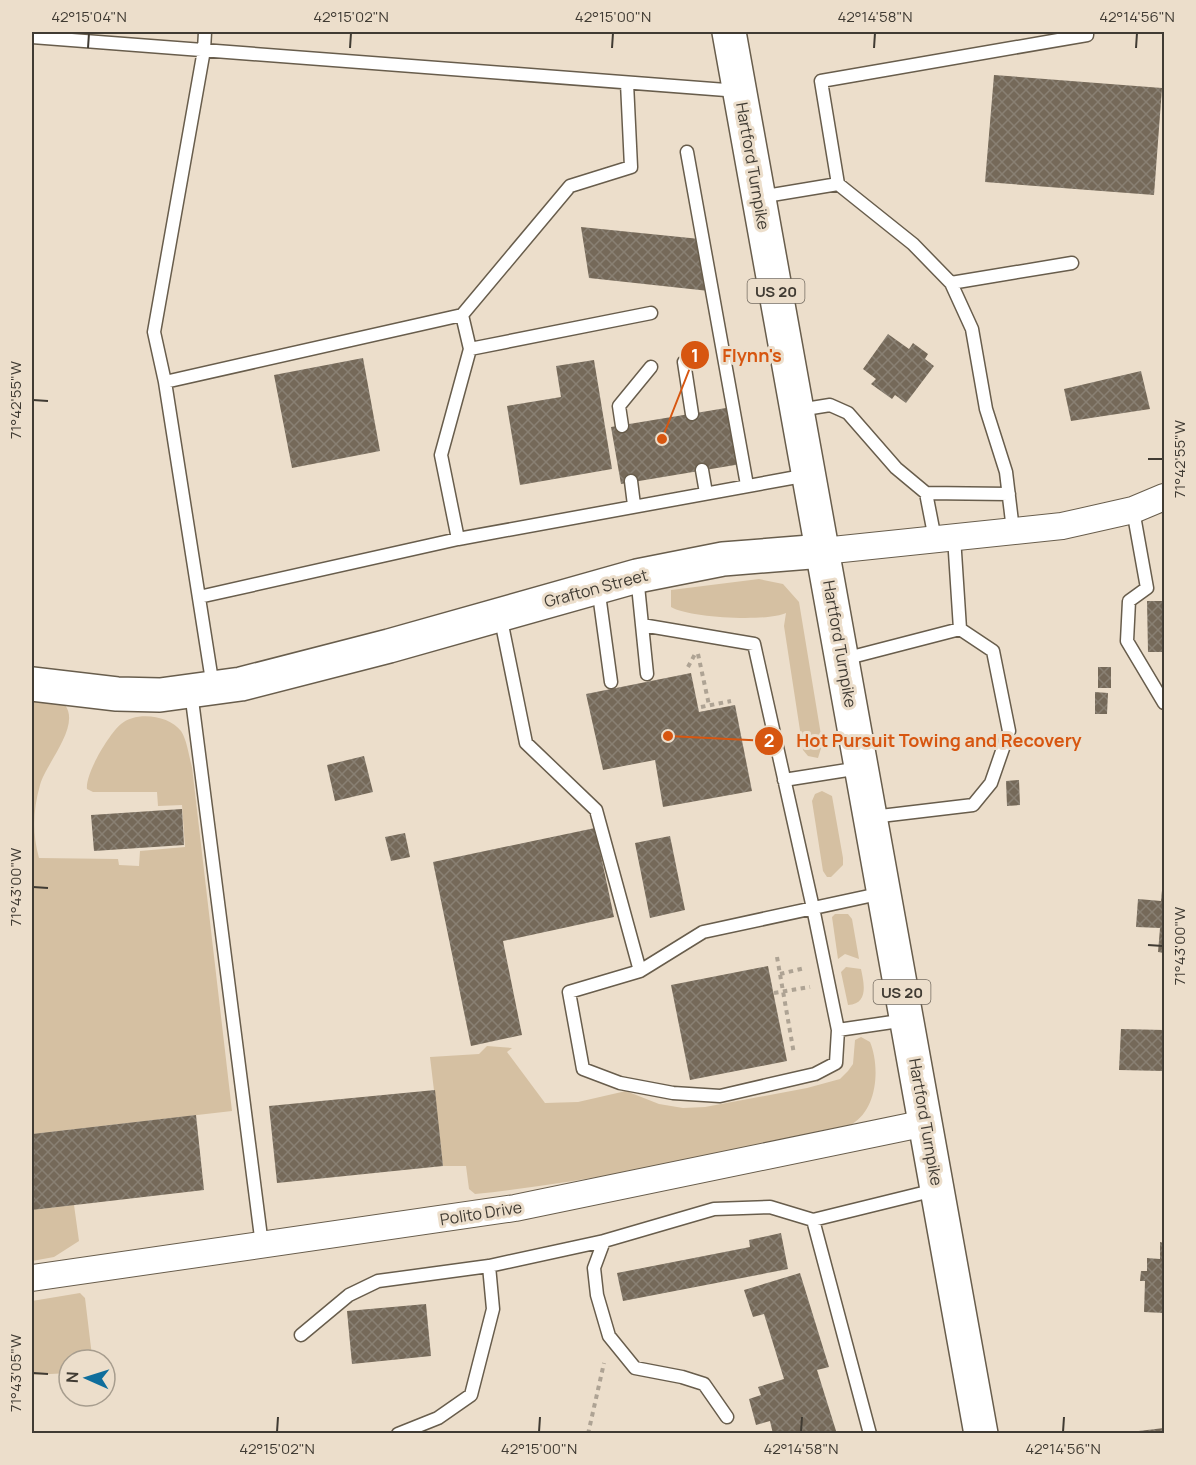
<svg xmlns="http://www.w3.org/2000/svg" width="1196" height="1465" viewBox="0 0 1196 1465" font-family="Manrope,sans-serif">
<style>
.green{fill:#d5c0a2}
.building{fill:url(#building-cross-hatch)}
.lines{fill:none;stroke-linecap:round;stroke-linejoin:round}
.lane-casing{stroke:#685d4c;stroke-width:15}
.street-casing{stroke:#685d4c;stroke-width:28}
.secondary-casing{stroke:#685d4c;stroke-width:36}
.primary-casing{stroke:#685d4c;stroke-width:36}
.path{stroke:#aea394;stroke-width:4;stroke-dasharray:4.5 4.5;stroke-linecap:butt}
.lane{stroke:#fff;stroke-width:12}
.street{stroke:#fff;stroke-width:26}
.secondary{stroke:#fff;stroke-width:33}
.primary{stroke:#fff;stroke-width:33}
.ticks{fill:none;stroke:#403b33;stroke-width:2}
.labels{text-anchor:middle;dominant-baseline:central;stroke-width:6;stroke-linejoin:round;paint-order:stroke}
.shield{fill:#ecdecb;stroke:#746c61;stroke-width:1.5}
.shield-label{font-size:15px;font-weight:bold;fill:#403b33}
.street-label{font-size:16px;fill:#403b33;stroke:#ecdecb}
.leader{fill:none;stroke:#d75610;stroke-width:2}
.callout-dot{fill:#d75610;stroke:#ecdecb;stroke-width:2}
.mark-label{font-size:18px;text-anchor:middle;font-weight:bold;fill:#fff}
.callout-label{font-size:18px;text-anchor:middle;font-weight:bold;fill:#d75610;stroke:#ecdecb;stroke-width:6;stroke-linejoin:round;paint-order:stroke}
.neatline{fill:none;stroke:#403b33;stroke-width:2}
.ticks-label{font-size:15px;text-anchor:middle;fill:#403b33}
</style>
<defs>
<pattern id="building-cross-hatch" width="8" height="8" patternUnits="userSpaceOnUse" patternTransform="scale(1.5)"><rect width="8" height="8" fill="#756959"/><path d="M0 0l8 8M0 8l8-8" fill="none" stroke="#898073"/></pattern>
</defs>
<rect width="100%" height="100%" fill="#ecdecb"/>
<!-- green -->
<path class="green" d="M759,579l24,5 16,18 22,133 1,10 -4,13 -10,-2 -5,-6 -19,-124 2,-13c-19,9 -97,5 -115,-6v-17z
M32,699l33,6c16,21 -19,58 -25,80 -7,25 -8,48 -1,73l79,1 1,6 20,1 1,-15 45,-4 -3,-42 -24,1 -1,-14h-64l-6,-3c-2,-15 22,-55 34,-65 15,-13 48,-9 60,7 6,9 8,26 11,36l40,344 -200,23z
M822,791l10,5 11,62v7l-12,12h-4l-4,-6 -11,-70 3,-7z
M835,914h13l4,5 7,40 -14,-5 -7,5 -6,-42z
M846,967l15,2c3,14 8,35 -13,36l-7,-33z
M861,1037l9,5c10,24 8,67 -18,82 -19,11 -75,19 -98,24 -92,18 -185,36 -279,46l-6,-5 -3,-23h-23l-13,-109 49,-3 8,-8 25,2 -5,4 38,51 33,-1 48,-11 33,13 24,4 22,-1 102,-19 33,-9 8,-8 5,-7 2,-24z
M74,1205l5,36 -25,16 -22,4v-51z
M80,1293l5,5 7,58 -4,4h-19v13l-37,2v-74z"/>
<!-- building -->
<path class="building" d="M994,75l168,13 -8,107 -169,-13z
M581,227l119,12 9,52 -120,-13z
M888,334l21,15 4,-6 15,11 -3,5 9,7 -28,37 -11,-8 -3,4 -21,-15 5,-5 -13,-10z
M363,358l17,93 -88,17 -18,-93z
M594,360l18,109 -92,16 -13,-79 54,-9 -5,-31z
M1141,371l9,38 -79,12 -7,-32z
M732,407l9,57 -120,20 -10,-57z
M1147,601h17v51h-16z
M1098,667h13v21h-13z
M691,673l8,39 36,-7 17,86 -89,16 -8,-47 -52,10 -17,-76z
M1095,692l13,1 -1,21h-12z
M364,756l9,36 -38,9 -8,-36z
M1019,780l1,25 -13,1 -1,-25z
M182,809l2,36 -90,6 -3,-36z
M595,828l19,89 -111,24 19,94 -51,11 -38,-184z
M405,833l5,24 -19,4 -6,-24z
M670,836l15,74 -35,8 -15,-75z
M1163,879h1v74l-6,-1 2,-24 -24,-1 2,-28 23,2z
M768,966l19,95 -97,19 -19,-95z
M1121,1029l43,1v41l-45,-1z
M435,1090l8,76 -166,17 -8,-77z
M196,1115l8,75 -172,20v-76z
M781,1233l7,36 -165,32 -6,-28 133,-26 -1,-7z
M1160,1242l4,1v70l-20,-1 1,-31h-5l1,-10h6v-13l13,1z
M800,1273l29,94 -12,3 20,64h-64l-3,-13 -14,4 -7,-26 12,-4 -3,-8 26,-8 -20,-65 -11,3 -9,-27z
M426,1304l5,52 -79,8 -5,-53z
M1164,1428v6h-34v-2z"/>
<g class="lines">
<defs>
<path id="lane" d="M32,37l707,54
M687,152l60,333
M760,197l78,-13
M951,283l121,-20
M470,349l181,-36
M684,362l8,52
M165,382l-11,-50 50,-282 1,-18
M799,410l31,-5 18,8 48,55 30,25 83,1
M622,426l-3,-20 32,-39
M702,470l4,23
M631,481l3,24
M926,493l9,46
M1133,510l14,78 -18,13 -2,40 37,62
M1013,530l-7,-58 -20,-63 -14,-80 -21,-46 -38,-39 -75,-60 -17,-103 266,-46v-3
M458,539l350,-64
M637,576l10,98
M598,587l13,95
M199,597l259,-58 -17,-84 29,-106 -8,-34
M500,615l26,128 70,67 44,161 63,-39 180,-39
M642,625l112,19 59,264 25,122 68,-10
M844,659l116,-30 -6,-92
M213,687l-48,-305 297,-67 108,-129 61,-19 -4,-84
M191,692l71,553
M784,780l76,-12
M872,817l101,-12 18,-22 18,-52 -16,-80 -33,-22
M640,971l-71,21 14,77 37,14 53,10 47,3 95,-22 21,-11 2,-33
M301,1335l48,-40 29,-14 111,-15 115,-25
M727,1417l-23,-33 -22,-7 -47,-9 -26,-32 -12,-41 -3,-27 10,-27 110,-32 56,-2 43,13
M398,1434l40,-16 33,-23 22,-86 -4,-43
M870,1434l-57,-214 122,-30"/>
<path id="street" d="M823,551l239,-25 71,-16 31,-13
M32,1278l483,-70 411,-85"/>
<path id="secondary" d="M32,684l85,10 43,1 81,-11 148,-38 248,-70 86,-17 100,-8"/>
<path id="primary" d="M729,32l252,1402"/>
</defs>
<!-- lane casing -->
<use href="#lane" class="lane-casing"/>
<!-- street casing -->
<use href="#street" class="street-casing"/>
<!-- secondary casing -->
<use href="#secondary" class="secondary-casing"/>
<!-- primary casing -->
<use href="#primary" class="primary-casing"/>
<!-- path -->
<path class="path" d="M698,654l11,51
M688,667l7,-13
M701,707l30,-6
M777,957l17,97
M780,974l25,-6
M774,993l36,-6
M588,1434l16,-71"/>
<!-- lane -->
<use href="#lane" class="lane"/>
<!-- street -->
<use href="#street" class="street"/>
<!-- secondary -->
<use href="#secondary" class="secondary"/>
<!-- primary -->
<use href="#primary" class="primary"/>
</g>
<!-- ticks -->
<path class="ticks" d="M88,48l1,-15M350,48l1,-15M612,48l1,-15M874,48l1,-15M1136,48l1,-15M33,400l15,1M1148,459h15M33,887l15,1M1148,945l15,1M33,1373l15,1M277,1432l1,-15M539,1432l1,-15M801,1432l1,-15M1063,1432l1,-15"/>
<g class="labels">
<!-- shield labels -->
<g class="shield">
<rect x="747.5" y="279" width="57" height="24" rx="4.5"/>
<rect x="873.5" y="980" width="57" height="24" rx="4.5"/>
</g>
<g class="shield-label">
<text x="776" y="291">US 20</text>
<text x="902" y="992">US 20</text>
</g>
<!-- street labels -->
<g class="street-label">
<text transform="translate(753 166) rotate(80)">Hartford Turnpike</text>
<text transform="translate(596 588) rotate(-15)">Grafton Street</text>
<text transform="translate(840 644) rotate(80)">Hartford Turnpike</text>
<text transform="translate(926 1122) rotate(80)">Hartford Turnpike</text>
<text transform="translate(481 1213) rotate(-9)">Polito Drive</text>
</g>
</g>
<!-- callouts -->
<path class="leader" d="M662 439L695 355M668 736L769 741"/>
<g class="callout-dot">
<circle cx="662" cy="439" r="6"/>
<circle cx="668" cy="736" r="6"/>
<circle cx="695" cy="355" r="15"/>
<circle cx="769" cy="741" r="15"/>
</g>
<g class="mark-label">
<text x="695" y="362">1</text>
<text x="769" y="747">2</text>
</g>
<g class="callout-label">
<text x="752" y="362">Flynn's</text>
<text x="939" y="747">Hot Pursuit Towing and Recovery</text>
</g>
<!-- border -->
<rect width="1196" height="1465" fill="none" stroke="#ecdecb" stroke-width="66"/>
<!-- north arrow -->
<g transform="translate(87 1378) rotate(273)"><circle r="28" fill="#ecdecb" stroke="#a79d8e" stroke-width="1.5"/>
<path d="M0-4.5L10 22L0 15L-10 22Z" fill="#0f6e9c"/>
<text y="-9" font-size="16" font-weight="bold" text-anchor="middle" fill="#403b33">N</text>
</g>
<rect x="33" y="33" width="1130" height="1399" class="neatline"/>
<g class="ticks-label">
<text x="89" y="22">42°15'04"N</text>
<text x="351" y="22">42°15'02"N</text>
<text x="613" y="22">42°15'00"N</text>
<text x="875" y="22">42°14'58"N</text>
<text x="1137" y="22">42°14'56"N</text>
<text transform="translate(16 400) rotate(-90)" y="5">71°42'55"W</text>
<text transform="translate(1180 459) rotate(-90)" y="5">71°42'55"W</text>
<text transform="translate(16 887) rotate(-90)" y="5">71°43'00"W</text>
<text transform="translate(1180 946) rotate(-90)" y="5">71°43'00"W</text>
<text transform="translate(16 1373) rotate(-90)" y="5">71°43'05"W</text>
<text x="277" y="1454">42°15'02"N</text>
<text x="539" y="1454">42°15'00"N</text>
<text x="801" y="1454">42°14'58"N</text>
<text x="1063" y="1454">42°14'56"N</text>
</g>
</svg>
